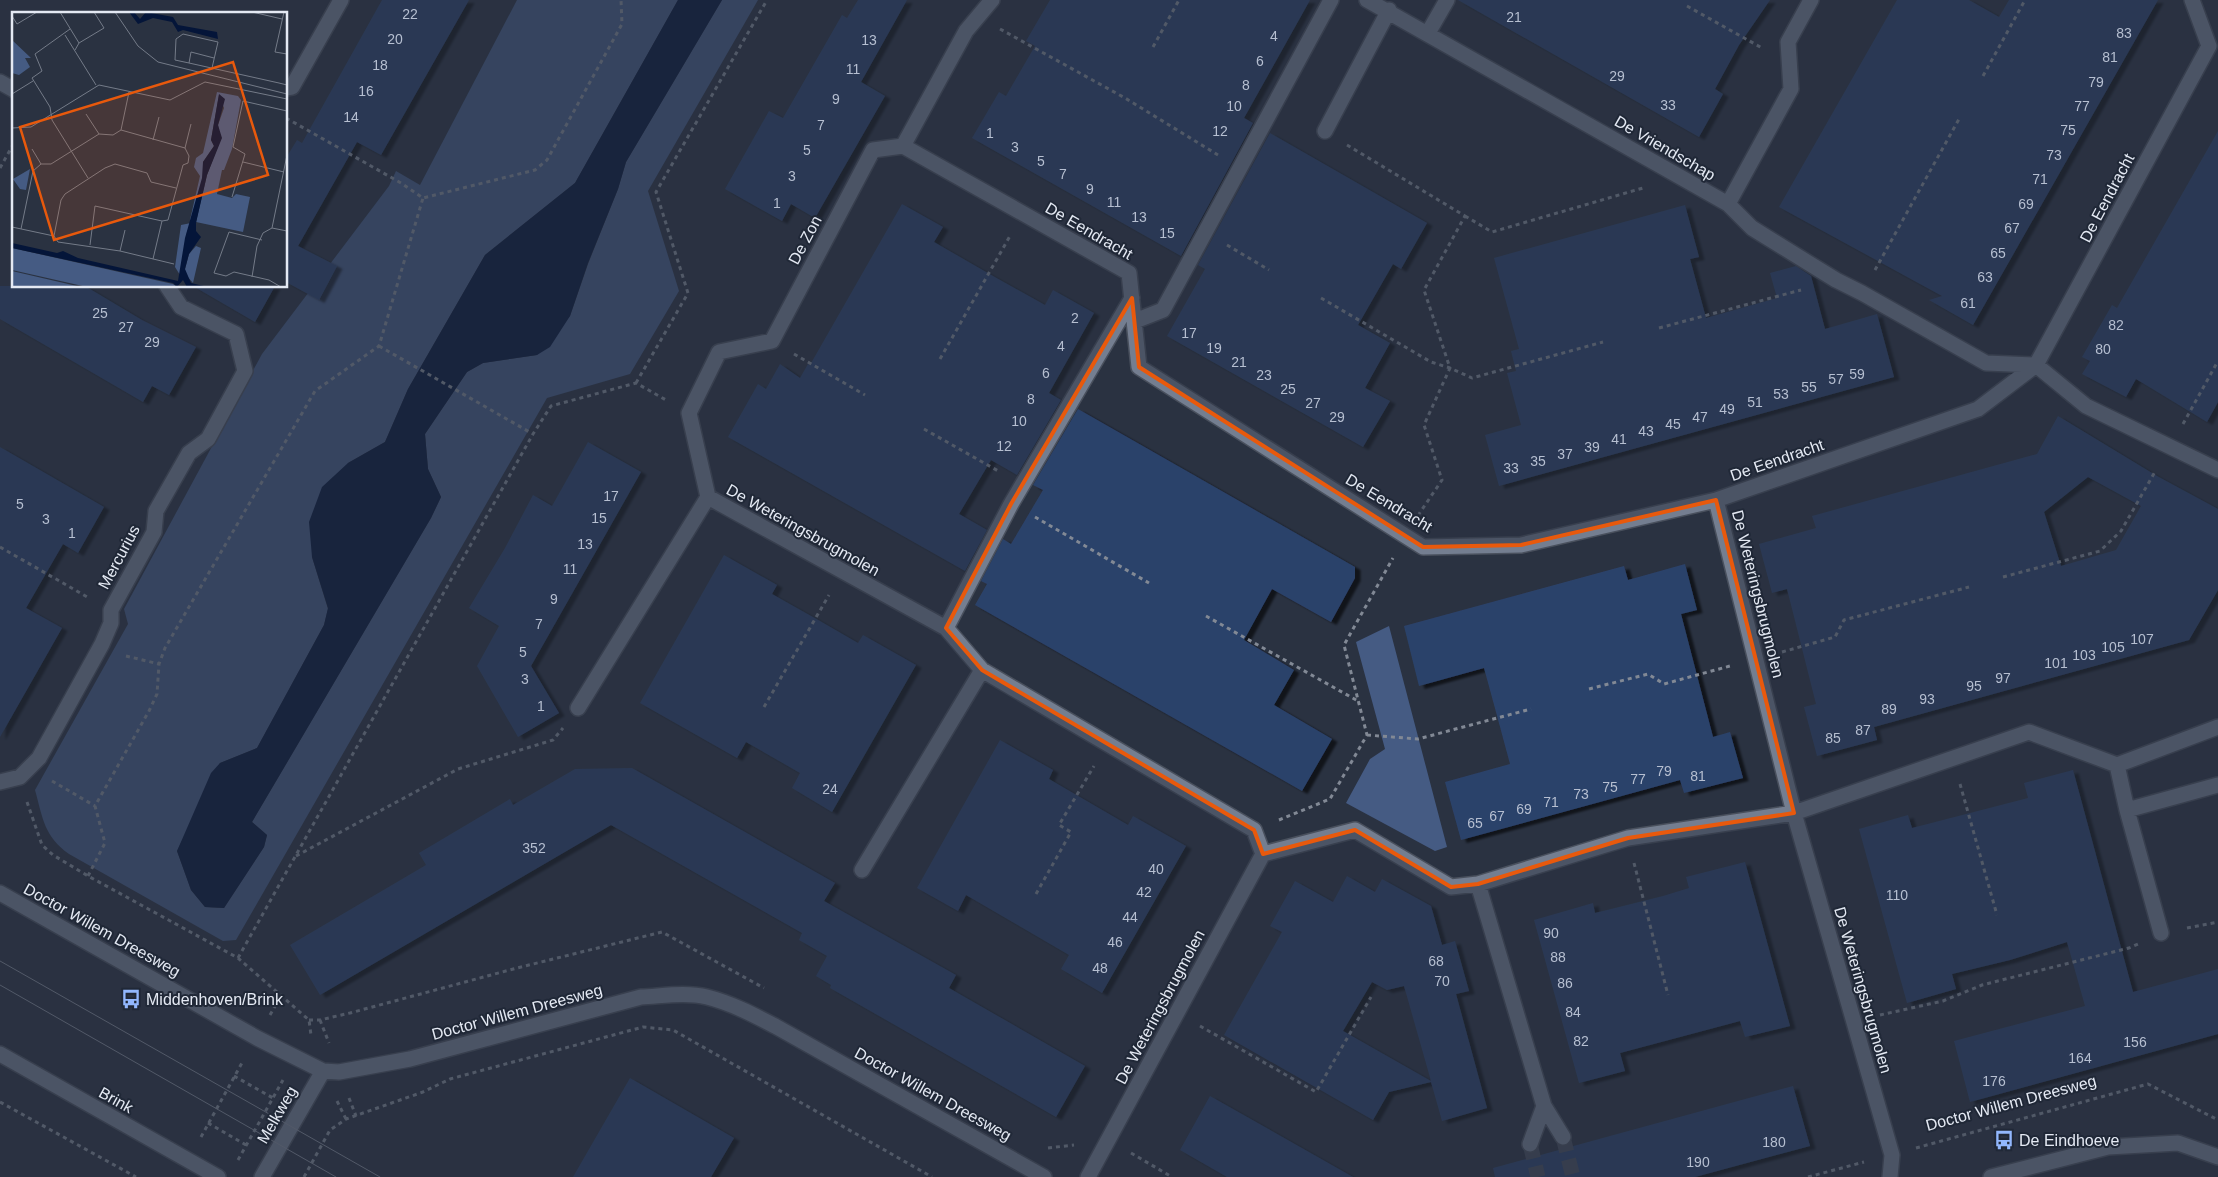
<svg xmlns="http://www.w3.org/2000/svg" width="2218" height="1177" viewBox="0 0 2218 1177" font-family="Helvetica,sans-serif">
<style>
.green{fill:#455b83}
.water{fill:#041539}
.building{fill:#2c426a;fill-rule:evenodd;filter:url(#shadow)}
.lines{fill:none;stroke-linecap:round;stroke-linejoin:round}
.minor-tunnel{stroke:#464d5c;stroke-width:15;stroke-dasharray:15 8;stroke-linecap:butt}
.minor-casing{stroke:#49505d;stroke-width:18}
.path{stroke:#828995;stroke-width:3;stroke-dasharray:4 4;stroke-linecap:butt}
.minor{stroke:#747e90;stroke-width:15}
.tram{stroke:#838996;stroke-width:1}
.marked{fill:none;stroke:#e8590c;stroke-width:4;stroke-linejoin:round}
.labels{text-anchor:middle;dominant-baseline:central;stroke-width:4;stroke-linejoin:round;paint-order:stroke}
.number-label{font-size:14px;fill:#b6bfd1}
.street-label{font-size:16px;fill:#e4e9f3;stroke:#202837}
.poi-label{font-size:16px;fill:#e4e9f3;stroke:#202837;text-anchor:start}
.inset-road{fill:none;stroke:#747b88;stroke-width:1}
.view{fill:#e8590c;fill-opacity:0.15;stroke:#e8590c;stroke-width:2.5}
.inset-edge{fill:none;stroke:#e4e9f3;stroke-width:2.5}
</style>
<defs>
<filter id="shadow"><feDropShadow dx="5.5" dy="3" stdDeviation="1" flood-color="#0009"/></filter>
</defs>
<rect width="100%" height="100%" fill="#2a3241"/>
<!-- green -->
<path class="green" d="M517,0h161l-103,183 -90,72 -77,134 -23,53 -37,21 -36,94 16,52 -4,16 -67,123 -37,15 -43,88 14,39 14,17 19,1 40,-61 3,-12 -15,-13 179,-304 10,-21 -13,-28 -3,-35 42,-62 16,-9 54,-8 33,-39 18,-52 30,-75 8,-27 96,-162h36l-110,191 31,100 -49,83 -83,24 -311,542 -13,1 -154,-87c-25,-18 -26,-35 -34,-64l93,-166 -4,-15 138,-255 127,-168 7,-15 24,14z
M1389,626l58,221 -12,4 -89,-48 24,-44 15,-10 -29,-107z"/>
<!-- water -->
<path class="water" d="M678,0h44l-96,162 -8,27 -30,74 -18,53 -20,31 -13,8 -54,8 -16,9 -42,62 3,35 13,28 -10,21 -179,304 15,13 -3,12 -40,61 -19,-1 -14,-17 -14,-39 34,-78 9,-10 37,-15 67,-123 4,-17 -16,-51 -3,-35 13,-35 26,-24 37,-21 23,-53 77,-134 90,-72z"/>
<!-- building -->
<path class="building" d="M382,0h87l-88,155 -24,-13 -59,104 39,20 -18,34 -33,-18v-124l11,-18 5,3z
M858,0h49l-46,82 24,14 -70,122 -24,-14 -9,17 -57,-32 44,-78 14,7 59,-103 5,3z
M1050,0h260l-66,118 9,5 -72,133 -209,-118 27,-46 7,4 29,-50 -9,-5z
M1458,0h312l-31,45 -24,44 8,5 -24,43z
M1897,0h72l30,17 10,-17h149l-185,325 -44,-25 13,-4 -163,-89z
M2218,131v271l-11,20 -71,-43 -10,18 -44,-23 8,-13 -8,-4 30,-52 5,3z
M1270,133l157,90 -26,46 -8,-5 -35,61 32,18 -25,45 25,13 -27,46 -196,-111 38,-67 -7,-4z
M902,204l41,23 -9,15 59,34 52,29 8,-15 41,23 -45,80 12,7 -44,75 -26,-15 -32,54 28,16 -22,41 -237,-134 30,-53 8,5 14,-25 20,14 8,-14 2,1z
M1685,205l14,52 -9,2 16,59 71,-20 -7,-25 26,-7 15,10 14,53 52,-15 17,63 -395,109 -14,-51 36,-10 -14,-52 9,-2 -5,-20 8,-2 -25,-91z
M0,286h85l57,34 54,27 -27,48 -17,-9 -9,16 -143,-83z
M193,286h82l-20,36z
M1078,409l277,158v11l-24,44 -59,-33 -28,51 50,30 -20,35 58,34 -30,52 -327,-186 12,-21 -6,-3 22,-42 8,5 32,-54 -10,-5z
M2058,416l99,60 61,33v81l-29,50 -315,87 3,13 -60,16 -13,-49 12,-3 -29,-115 -15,4 -13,-49 57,-16 -4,-12 225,-62zM2088,477l53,29 -25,44 -55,16 -17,-54z
M588,442l53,30 -110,194 28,47 -41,24 -41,-71 22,-40 -30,-18 36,-60 28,-53 19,11z
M0,447l104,60 -26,46 -15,-9 -37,64 36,20 -62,109z
M724,555l53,30 -5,9 48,27 38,22 5,-8 53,30 -84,147 -40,-24 8,-15 -54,-31 -9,16 -97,-55z
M1685,564l12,46 -16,4 32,123 17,-5 13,46 -59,15 -4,-13 -219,60 -16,-58 65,-18 -14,-52 -12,-44 -65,18 -15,-60 220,-60 4,14z
M1000,740l53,30 -4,9 79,46 5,-9 53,30 -84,147 -41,-24 8,-14 -103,-60 -8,16 -41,-23z
M632,768l203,115 -11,18 132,74 -7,13 136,78 -29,51 -226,-129 1,-3 -15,-9 11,-20 -28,-16 3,-7 -191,-108 -291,170 -30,-50 136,-80 -7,-12 91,-54 3,6 62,-36z
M2073,770l60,222 85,-23v65l-248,68 -16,-61 131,-35 -18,-64 -57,18 -58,14 4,15 -49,14 -48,-174 49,-14 4,13 116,-30 -4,-15z
M1745,862l45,164 -45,11 -5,-16 -120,32 5,18 -46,12 -45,-163 59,-17 2,10 68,-17 26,-8 -3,-11z
M1347,876l28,16 7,-13 49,27 11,39 13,-4 14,50 -13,3 31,114 -45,13 -11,-39 -42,10 -16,28 -149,-85 58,-103 -12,-6 25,-45 38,21zM1372,982l15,8 17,-4 27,95 -88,-50z
M630,1078l104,60 -23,39h-138z
M1793,1086l17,60 -115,31h-200l-2,-9z
M1210,1096l143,81h-126l-47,-27z"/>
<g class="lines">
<!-- minor-tunnel -->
<path class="minor-tunnel" d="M1563,1137l10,40
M1530,1144l8,33"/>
<defs>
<path id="minor" d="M1367,0l361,204 63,-115 -3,-47 23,-42
M2192,0l17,46
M1428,33l19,-33
M0,82l14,8
M286,88l6,-1 49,-87
M1325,131l64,-121
M903,146l226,127 10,94 284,180 98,-2 195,-45 262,-91 58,-44 173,-319
M1728,204l24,24 84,52 26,13 124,70 50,2 50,41 132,64
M1135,321l28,-11 168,-310
M708,497l-19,-84 30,-61 53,-11 101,-191 30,-4 63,-115 26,-31
M1716,500l78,313 98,342 -2,22
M946,628l65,-124 121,-206
M578,708l130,-211 238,131 36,42 272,160 9,24
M2117,765l10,45 34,123
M0,782l20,-5 19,-19 63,-114 9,-21v-13l43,-78 2,-21 33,-58 19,-14 37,-68 -9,-37 -55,-27 -14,-21
M2127,810l91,-25
M862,870l120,-200
M1478,884l66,222
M0,893l257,145 66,33 16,1 71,-13 231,-62c22,-1 45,-5 66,0 24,6 47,18 68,29l269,151
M0,1054l218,123
M1530,1144l14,-38 19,31
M262,1177l61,-106
M1088,1177l175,-323 92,-24 96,57 27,-3 150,-46 166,-25 235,-81 88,33 101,-38
M1991,1177l117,-30 70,-4 40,14"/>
</defs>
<!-- minor casing -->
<use href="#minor" class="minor-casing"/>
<!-- path -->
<path class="path" d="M1687,6l75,42
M1000,29l125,69 93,57
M1153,47l26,-47
M1983,76l42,-76
M286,118l115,65 22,15 112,-28 12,-10 75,-136 -1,-24
M1347,145l118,71 -41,74 26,78 -26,57 18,55 -23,34
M0,168l14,-25
M1465,216l27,16 151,-44
M1227,245l42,25
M1875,270l84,-151
M1321,298l110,64 19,6 22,10 131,-36
M1659,328l142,-38
M379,346l154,88
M794,354l71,41
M940,359l70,-123
M636,383l52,-90 -32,-101 111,-192
M2183,424l35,-63
M924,429l76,43
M1035,517l114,66
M0,547l89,51
M2003,577l97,-26 21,-20 35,-61
M1206,616l152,85
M1782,652l53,-15 9,-17 125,-33
M126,656l33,8
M1589,689l59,-15 16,10 66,-18
M764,707l65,-112
M1367,735l51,4 113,-30
M52,781l43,25
M1960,784l37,131
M27,802l15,43 11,10 35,21 150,82 71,62 2,15
M1279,820l51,-21 37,-64 -23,-90 49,-87
M296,856l162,-87 95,-29 10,-12
M1634,863l34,132
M88,876l17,-33 -10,-37 54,-95 8,-17 2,-30 6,-16 150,-257 64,-45 44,-148
M1036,894l35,-62 -12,-7 35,-59
M2187,928l31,-6
M238,958l295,-524 18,-28 85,-23 30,17
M270,1015l11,-19
M1880,1015l63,-14 39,-16 147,-37 9,-4
M309,1020h11l30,-7 167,-45 145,-36 102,56
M320,1020l9,23
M1200,1026l116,66 55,-95
M234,1076l39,22
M349,1098l7,18
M337,1101l9,18
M0,1102l136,75
M208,1123l38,22
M201,1137l42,-76
M1048,1148l26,-3
M1916,1148l232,-64 70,36
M1131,1153l41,24
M238,1160l45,-80
M304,1177l26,-47 16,-11 77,-27 27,-13 193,-52 30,3 259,147
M1808,1177l56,-15"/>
<!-- minor -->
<use href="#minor" class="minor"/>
<!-- tram -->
<path class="tram" d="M0,961l380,216
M0,985l336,192"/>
</g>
<!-- marked area -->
<path d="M0 0H2218V1177H0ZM1132,298l7,69 284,180 98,-2 195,-45 78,313 -166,25 -150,46 -27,3 -96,-57 -92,24 -9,-24 -272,-160 -36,-42 65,-124z" fill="#2a3241" fill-opacity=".55" fill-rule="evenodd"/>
<path class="marked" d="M1132,298l7,69 284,180 98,-2 195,-45 78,313 -166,25 -150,46 -27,3 -96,-57 -92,24 -9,-24 -272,-160 -36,-42 65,-124z"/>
<!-- icons -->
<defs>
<symbol id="bus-bare" viewBox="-9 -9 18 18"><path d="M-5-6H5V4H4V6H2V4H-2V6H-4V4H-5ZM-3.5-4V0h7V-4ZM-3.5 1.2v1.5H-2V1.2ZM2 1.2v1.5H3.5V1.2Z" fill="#92b7fd" stroke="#202837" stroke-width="2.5" paint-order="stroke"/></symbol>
</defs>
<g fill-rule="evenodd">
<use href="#bus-bare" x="117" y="985" width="28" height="28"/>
<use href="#bus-bare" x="1990" y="1126" width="28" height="28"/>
</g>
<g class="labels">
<!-- number labels -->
<g class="number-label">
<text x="410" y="14">22</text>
<text x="1514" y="17">21</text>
<text x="2124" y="33">83</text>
<text x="1274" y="36">4</text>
<text x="395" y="39">20</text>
<text x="869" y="40">13</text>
<text x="2110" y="57">81</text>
<text x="1260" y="61">6</text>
<text x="380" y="65">18</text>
<text x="853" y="69">11</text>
<text x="1617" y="76">29</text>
<text x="2096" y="82">79</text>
<text x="1246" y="85">8</text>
<text x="366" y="91">16</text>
<text x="836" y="99">9</text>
<text x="1668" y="105">33</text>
<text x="1234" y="106">10</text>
<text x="2082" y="106">77</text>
<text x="351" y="117">14</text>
<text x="821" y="125">7</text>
<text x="2068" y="130">75</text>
<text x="1220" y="131">12</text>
<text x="990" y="133">1</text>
<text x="1015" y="147">3</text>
<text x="807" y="150">5</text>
<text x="2054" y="155">73</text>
<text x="1041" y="161">5</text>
<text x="1063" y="174">7</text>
<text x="792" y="176">3</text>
<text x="2040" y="179">71</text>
<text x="1090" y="189">9</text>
<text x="1114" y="202">11</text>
<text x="777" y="203">1</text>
<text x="2026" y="204">69</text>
<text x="1139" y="217">13</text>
<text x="2012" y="228">67</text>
<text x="1167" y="233">15</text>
<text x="1998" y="253">65</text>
<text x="1985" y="277">63</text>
<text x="1968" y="303">61</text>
<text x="100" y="313">25</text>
<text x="1075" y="318">2</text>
<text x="2116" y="325">82</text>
<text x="126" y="327">27</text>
<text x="1189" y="333">17</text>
<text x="152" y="342">29</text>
<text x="1061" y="346">4</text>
<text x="1214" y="348">19</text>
<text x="2103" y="349">80</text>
<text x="1239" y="362">21</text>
<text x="1046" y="373">6</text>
<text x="1857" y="374">59</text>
<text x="1264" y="375">23</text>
<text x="1836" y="379">57</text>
<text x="1809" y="387">55</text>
<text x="1288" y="389">25</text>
<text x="1781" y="394">53</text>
<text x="1031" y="399">8</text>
<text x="1755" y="402">51</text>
<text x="1313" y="403">27</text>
<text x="1727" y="409">49</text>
<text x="1337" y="417">29</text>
<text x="1700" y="417">47</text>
<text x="1019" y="421">10</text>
<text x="1673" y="424">45</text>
<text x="1646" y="431">43</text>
<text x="1619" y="439">41</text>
<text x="1004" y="446">12</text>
<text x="1592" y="447">39</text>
<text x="1565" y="454">37</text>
<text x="1538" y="461">35</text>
<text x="1511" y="468">33</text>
<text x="611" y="496">17</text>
<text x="20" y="504">5</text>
<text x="599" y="518">15</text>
<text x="46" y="519">3</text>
<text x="72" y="533">1</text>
<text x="585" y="544">13</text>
<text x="570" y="569">11</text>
<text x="554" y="599">9</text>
<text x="539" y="624">7</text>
<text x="2142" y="639">107</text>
<text x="2113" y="647">105</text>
<text x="523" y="652">5</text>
<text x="2084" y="655">103</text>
<text x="2056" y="663">101</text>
<text x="2003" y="678">97</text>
<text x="525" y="679">3</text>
<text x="1974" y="686">95</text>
<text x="1927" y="699">93</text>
<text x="541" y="706">1</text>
<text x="1889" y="709">89</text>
<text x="1863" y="730">87</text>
<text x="1833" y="738">85</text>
<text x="1664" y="771">79</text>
<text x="1698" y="776">81</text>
<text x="1638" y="779">77</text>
<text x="1610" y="787">75</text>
<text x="830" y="789">24</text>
<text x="1581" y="794">73</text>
<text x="1551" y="802">71</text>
<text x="1524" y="809">69</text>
<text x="1497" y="816">67</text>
<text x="1475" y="823">65</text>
<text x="534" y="848">352</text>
<text x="1156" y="869">40</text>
<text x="1144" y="892">42</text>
<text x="1897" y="895">110</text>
<text x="1130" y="917">44</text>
<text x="1551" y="933">90</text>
<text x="1115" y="942">46</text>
<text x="1558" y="957">88</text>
<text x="1436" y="961">68</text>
<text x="1100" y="968">48</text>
<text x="1442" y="981">70</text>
<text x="1565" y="983">86</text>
<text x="1573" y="1012">84</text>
<text x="1581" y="1041">82</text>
<text x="2135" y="1042">156</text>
<text x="2080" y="1058">164</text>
<text x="1994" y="1081">176</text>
<text x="1774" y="1142">180</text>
<text x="1698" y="1162">190</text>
</g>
<!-- street labels -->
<g class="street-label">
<text transform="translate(1665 148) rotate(30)">De Vriendschap</text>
<text transform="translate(2107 198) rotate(-62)">De Eendracht</text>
<text transform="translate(1089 231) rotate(30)">De Eendracht</text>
<text transform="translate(805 240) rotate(-62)">De Zon</text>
<text transform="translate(1777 460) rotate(-19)">De Eendracht</text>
<text transform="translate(1389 503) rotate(31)">De Eendracht</text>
<text transform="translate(803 530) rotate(29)">De Weteringsbrugmolen</text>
<text transform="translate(119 557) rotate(-62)">Mercurius</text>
<text transform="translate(1758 594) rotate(76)">De Weteringsbrugmolen</text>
<text transform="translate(102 930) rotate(29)">Doctor Willem Dreesweg</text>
<text transform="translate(1863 990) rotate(74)">De Weteringsbrugmolen</text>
<text transform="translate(1160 1007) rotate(-62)">De Weteringsbrugmolen</text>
<text transform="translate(517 1012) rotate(-15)">Doctor Willem Dreesweg</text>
<text transform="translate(933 1094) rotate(29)">Doctor Willem Dreesweg</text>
<text transform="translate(116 1100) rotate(29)">Brink</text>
<text transform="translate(2011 1103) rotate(-15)">Doctor Willem Dreesweg</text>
<text transform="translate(277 1115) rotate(-60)">Melkweg</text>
</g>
<!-- poi labels -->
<g class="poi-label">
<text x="146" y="999">Middenhoven/Brink</text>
<text x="2019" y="1140">De Eindhoeve</text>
</g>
</g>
<!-- overview -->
<g transform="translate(12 12)">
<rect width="275" height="275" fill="#2a3241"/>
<path d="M0,28l19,18h-6l5,9 -11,8 -7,-2zM205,80l21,4 3,4 -9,49 -8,21h-2l-5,24 15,4 4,-4 14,3 -7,35 -47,-10 11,-47 13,-34 -2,-16 6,-17 -5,-13 -8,45 3,6 -11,16v16l-11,43 -2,-1 10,-44 -6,-9 2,-9 7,-5zM18,157l-4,21 -6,-1 -7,-10zM179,211l-4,9 -7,43 -5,-8 6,-42zM184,234l5,2 -8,35 -8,-9v-5l4,-15zM0,236l161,36 4,3h-90l-75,-17zM0,259l69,16h-69z" fill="#455b83"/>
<path d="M117,0h5l6,7 6,-7 27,5 5,8 39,7 1,7 -35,-9 -5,2 -6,-10 -19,-4 -15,6zM207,82l6,5 -7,26 4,13 -15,37 -11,48v8l5,6 -12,17 -4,15 6,14 17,4h-21l-4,-7 -6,7 -4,-4 -161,-35v-5l45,10 6,-2 15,7 100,23 7,-43 17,-60 1,-16 11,-16 -3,-6z" fill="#041539"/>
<path class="inset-road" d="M48,0l19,31 -4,7M103,0l23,34 20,16 129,32M240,0l30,7M272,0l-9,40 12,2M0,4l5,8 20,-12M58,17l-35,25 7,17 -10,7 18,29 2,13 36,58M53,23l31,50M67,31l25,-15 -10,-16M177,51l2,-11 23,6M200,56l6,-26 -35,-8 -7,5 -1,21 14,3 90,20 8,2M0,82l21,-13M74,102l13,20M0,116l19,-1 68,-42 71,15 35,-18 82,17M109,118l64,18 6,-24M141,128l6,-23M20,137l9,15M231,150l41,10M220,185l13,-43 -12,-7 10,-46 44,10M0,215l42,9M260,216l15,3M9,217l12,-58 8,-7h10l48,-30 14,1 8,-5 8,-38M42,224l7,-36 4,-6 40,-26 10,-4 32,9 4,9 25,6M42,224l4,6 62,9 54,13M250,228l-33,-8 -15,41 12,3 8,-4 35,8 12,7M78,233l5,-39 67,15M108,239l5,-21M141,247l9,-38 6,-1 15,-55 5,-2 1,-7 -4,-8M240,265l5,-31 6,-13 9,-5 15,-73"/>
<path class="view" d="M221,50l35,113 -214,65 -34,-113z"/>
<rect width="275" height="275" class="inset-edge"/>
</g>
</svg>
